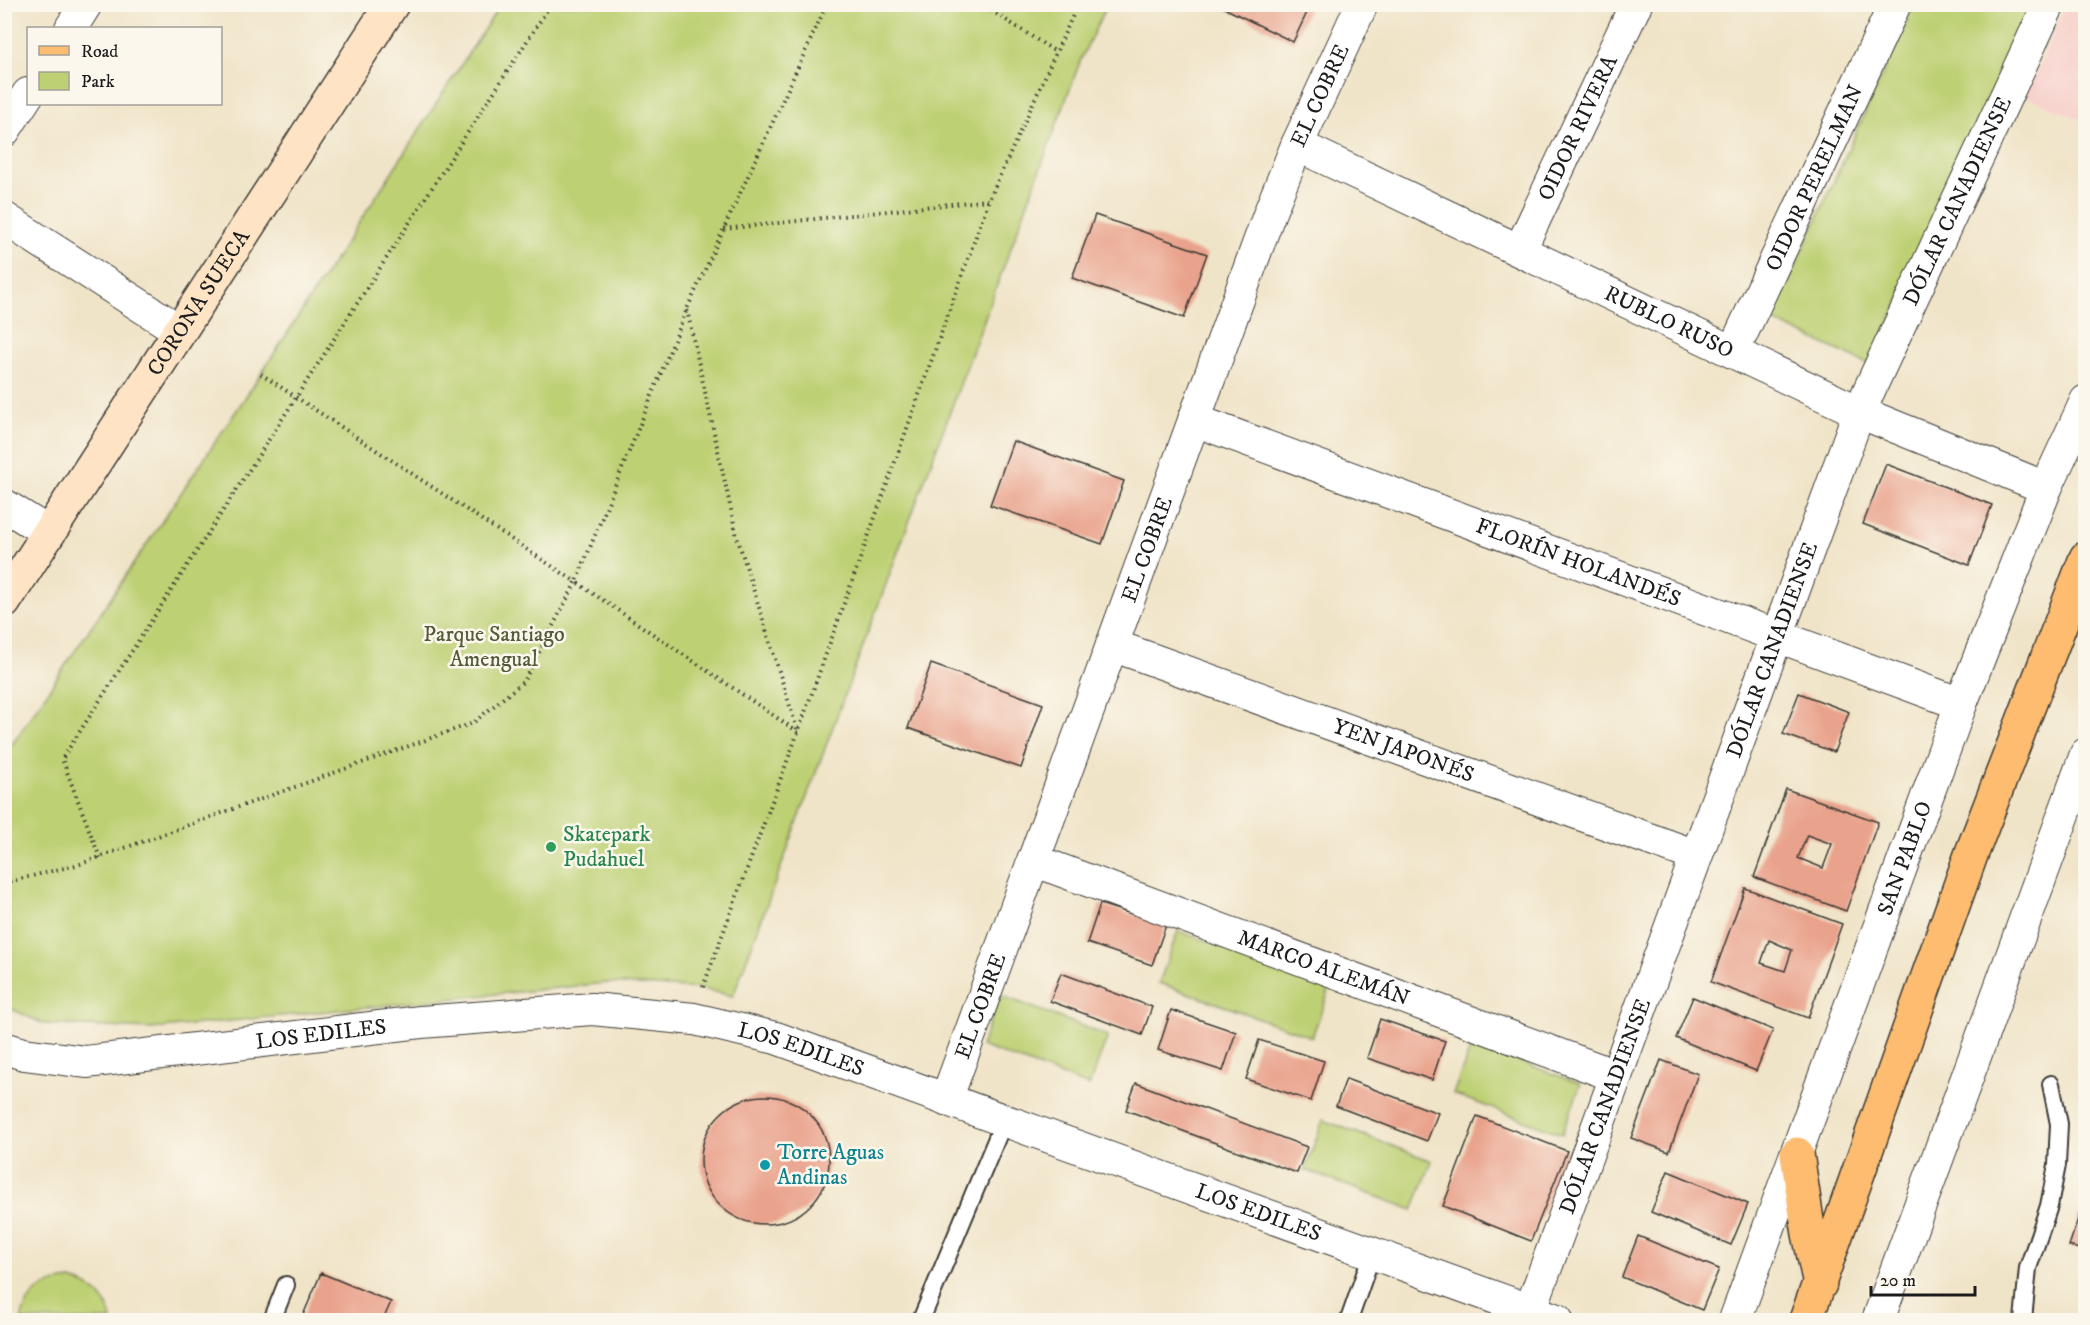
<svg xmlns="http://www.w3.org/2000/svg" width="2090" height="1325" viewBox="0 0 2090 1325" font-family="'IM FELL DW Pica',serif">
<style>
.built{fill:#f7d0cb}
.green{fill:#bdd073;stroke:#6c7648;stroke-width:1.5}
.building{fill:#e9a28b;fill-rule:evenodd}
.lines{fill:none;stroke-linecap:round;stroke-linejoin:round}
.lane-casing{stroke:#3c3a36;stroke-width:20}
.street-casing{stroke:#3c3a36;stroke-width:34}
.secondary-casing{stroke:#3c3a36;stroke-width:36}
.primary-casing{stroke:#3c3a36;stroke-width:36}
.path{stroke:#3c3a36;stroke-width:4;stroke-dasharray:1.5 4.5;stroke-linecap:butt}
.lane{stroke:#fff;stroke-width:16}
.street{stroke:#fff;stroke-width:32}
.secondary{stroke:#fee4c5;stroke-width:33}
.primary{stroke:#fdbc6f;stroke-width:33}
.leisure-dot{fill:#2e9e5b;stroke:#fbf7ec;stroke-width:2}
.culture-dot{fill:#0f9aa8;stroke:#fbf7ec;stroke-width:2}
.labels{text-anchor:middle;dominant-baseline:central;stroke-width:5;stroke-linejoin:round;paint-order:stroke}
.street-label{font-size:22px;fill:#1c1c1c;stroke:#fbf7ec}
.park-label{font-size:22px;fill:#545b3a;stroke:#fbf7ec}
.leisure-label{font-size:22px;fill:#27864d;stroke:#fbf7ec;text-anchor:start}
.culture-label{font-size:22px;fill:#0d838f;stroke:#fbf7ec;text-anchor:start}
</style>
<rect width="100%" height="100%" fill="#fbf7ec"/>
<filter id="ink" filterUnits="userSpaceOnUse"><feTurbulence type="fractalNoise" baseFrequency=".0167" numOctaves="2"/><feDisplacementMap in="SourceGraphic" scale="12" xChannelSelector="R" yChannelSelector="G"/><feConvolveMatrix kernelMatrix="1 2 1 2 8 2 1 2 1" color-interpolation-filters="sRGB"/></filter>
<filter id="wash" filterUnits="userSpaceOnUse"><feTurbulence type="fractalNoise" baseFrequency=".008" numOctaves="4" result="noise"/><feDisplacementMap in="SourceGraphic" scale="24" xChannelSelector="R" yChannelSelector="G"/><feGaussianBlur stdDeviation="1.35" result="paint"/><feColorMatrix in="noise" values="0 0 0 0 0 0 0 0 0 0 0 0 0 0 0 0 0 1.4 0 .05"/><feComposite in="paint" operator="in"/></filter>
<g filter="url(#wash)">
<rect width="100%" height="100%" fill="#f0e4c8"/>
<!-- built -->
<path class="built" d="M2065,5h20v117l-59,-26z"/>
<!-- green -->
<path class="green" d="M500,5h607l-26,54 -348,937 -31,-7 -96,-6 -455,46 -107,-5 -39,-18v-251l256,-381z
M1914,5h119l-163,360 -99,-45z
M1178,931l153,54 -19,52 -153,-54z
M1000,995l108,41 -19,50 -108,-40z
M1472,1044l109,40 -19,50 -109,-40z
M1323,1120l109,41 -19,49 -108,-40z
M72,1280c21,6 36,18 40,40h-91c6,-27 23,-39 51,-40z"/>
<g id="blocks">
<!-- building -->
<path class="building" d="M1216,4h95l-18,38z
M1095,215l112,39 -23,64 -112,-40z
M1013,441l111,40 -22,63 -112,-39z
M1886,464l106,41 -23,60 -106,-41z
M931,664l112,40 -22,64 -113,-40z
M1799,693l50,19 -15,40 -51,-18z
M1786,789l92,33 -32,89 -92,-34zM1807,835l25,9 -9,24 -25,-10z
M1745,888l97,36 -34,94 -97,-36zM1769,940l23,10 -7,21 -24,-8z
M1100,904l66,21 -14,40 -65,-22z
M1061,973l91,34 -10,28 -92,-34z
M1693,997l80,33 -17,41 -80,-33z
M1171,1010l65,22 -13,39 -65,-21z
M1380,1019l65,22 -13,39 -65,-22z
M1259,1040l65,21 -13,40 -65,-22z
M1661,1060l37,14 -29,78 -38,-14z
M1346,1079l92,34 -11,28 -91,-35z
M1136,1083l171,64 -10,26 -171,-63z
M701 1160a64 64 0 1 1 128 0a64 64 0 1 1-128 0Z
M1477,1116l90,35 -36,90 -88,-35z
M1668,1171l80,33 -17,41 -80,-33z
M2085,1198h1v53l-17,-5z
M1638,1236l81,33 -17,41 -80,-33z
M321,1273l70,29 -8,18h-82z"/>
</g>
</g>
<g filter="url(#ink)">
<use href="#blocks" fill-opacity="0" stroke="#3c3a36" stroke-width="1.5"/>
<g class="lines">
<defs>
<path id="lane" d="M272,1320l14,-35
M921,1320l83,-199
M1349,1320l23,-66
M2023,1320l5,-52 21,-62 8,-41 2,-41 -8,-40"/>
<g id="street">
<path d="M71,28l15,-24"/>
<path d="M4,131l24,-37"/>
<path id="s1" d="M1297,145l562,267 187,76"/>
<path d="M4,218l176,113"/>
<path id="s2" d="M1520,250l116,-246"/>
<path id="s3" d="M1733,352l162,-348"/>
<path id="s4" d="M1194,420l767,284"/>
<path d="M4,505l45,28"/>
<path id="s5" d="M1112,645l584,211"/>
<path id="s6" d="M1033,860l583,216"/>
<path id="s7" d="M4,1048l20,6 62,8 335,-40 171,-13 102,10 82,19 781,282"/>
<path id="s8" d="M946,1100l324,-888 27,-67 65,-141"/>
<path id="s9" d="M1530,1311l329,-899 190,-408"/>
<path id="s10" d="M1735,1320l226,-616 85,-216 40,-87"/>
<path d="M1878,1320l208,-566"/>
</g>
<g id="secondary">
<path id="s11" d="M4,602l388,-598"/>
</g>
<path id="primary" d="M1797,1154l12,80 11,50
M1806,1320l165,-465 115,-297"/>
</defs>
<!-- lane casing -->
<use href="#lane" class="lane-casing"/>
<!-- street casing -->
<use href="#street" class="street-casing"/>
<!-- secondary casing -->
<use href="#secondary" class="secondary-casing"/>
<!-- primary casing -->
<use href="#primary" class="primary-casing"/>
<!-- path -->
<path class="path" d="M981,4l75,48
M724,229l264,-29
M687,310l50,227 61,195
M798,732l-222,-150 111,-273 140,-305
M100,858l-38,-99 489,-755
M4,883l76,-19 393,-141 51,-42 52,-99 -315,-208
M703,987l95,-255 191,-532 89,-196"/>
<!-- lane -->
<use href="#lane" class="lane"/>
<!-- street -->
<use href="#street" class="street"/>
<!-- secondary -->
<use href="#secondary" class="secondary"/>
<!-- primary -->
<use href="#primary" class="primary"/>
</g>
</g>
<!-- markers -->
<circle class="leisure-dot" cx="551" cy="847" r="6"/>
<circle class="culture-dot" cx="765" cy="1165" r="6"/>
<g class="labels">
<!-- street labels -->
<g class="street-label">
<text stroke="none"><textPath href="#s8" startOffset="1072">EL COBRE</textPath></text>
<text stroke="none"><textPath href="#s2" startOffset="135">OIDOR RIVERA</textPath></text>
<text stroke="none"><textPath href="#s3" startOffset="192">OIDOR PERELMAN</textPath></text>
<text stroke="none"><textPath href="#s9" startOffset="1190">DÓLAR CANADIENSE</textPath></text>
<text stroke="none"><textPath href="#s11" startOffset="357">CORONA SUECA</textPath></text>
<text stroke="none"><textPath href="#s1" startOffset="412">RUBLO RUSO</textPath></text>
<text stroke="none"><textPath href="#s8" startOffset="586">EL COBRE</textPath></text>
<text stroke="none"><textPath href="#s4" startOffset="410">FLORÍN HOLANDÉS</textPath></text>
<text stroke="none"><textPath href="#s9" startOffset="704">DÓLAR CANADIENSE</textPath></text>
<text stroke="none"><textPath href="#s5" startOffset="310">YEN JAPONÉS</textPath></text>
<text stroke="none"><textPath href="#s10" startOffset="492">SAN PABLO</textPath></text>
<text stroke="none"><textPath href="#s6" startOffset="310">MARCO ALEMÁN</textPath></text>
<text stroke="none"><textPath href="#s8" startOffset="100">EL COBRE</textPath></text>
<text stroke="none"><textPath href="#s7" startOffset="320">LOS EDILES</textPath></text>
<text stroke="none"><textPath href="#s7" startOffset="806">LOS EDILES</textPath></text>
<text stroke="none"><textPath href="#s9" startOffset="218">DÓLAR CANADIENSE</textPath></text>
<text stroke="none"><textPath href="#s7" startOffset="1292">LOS EDILES</textPath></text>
</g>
<!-- park labels -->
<g class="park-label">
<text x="494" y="634">Parque Santiago<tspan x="494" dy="25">Amengual</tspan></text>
</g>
<!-- leisure labels -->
<g class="leisure-label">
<text x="563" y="834">Skatepark<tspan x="563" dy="25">Pudahuel</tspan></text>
</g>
<!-- culture labels -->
<g class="culture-label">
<text x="777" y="1152">Torre Aguas<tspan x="777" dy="25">Andinas</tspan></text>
</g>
</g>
<!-- margin -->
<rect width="2090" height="1325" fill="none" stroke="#fbf7ec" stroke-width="24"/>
<!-- legend -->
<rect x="27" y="27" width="195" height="78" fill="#fbf7ec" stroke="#a29f99" stroke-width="1.5"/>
<rect x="39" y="46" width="30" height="9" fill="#fdbc6f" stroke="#a29f99" stroke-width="1.5"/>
<text x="81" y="57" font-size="18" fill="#1c1c1c">Road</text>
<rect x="39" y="72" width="30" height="18" fill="#bdd073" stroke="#a29f99" stroke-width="1.5"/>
<text x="81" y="87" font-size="18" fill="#1c1c1c">Park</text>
<!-- scale -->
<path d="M1871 1286v9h104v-9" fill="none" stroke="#1c1c1c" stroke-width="3"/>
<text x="1880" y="1286" font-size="18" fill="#1c1c1c" stroke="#fbf7ec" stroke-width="4.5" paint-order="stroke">20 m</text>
</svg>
